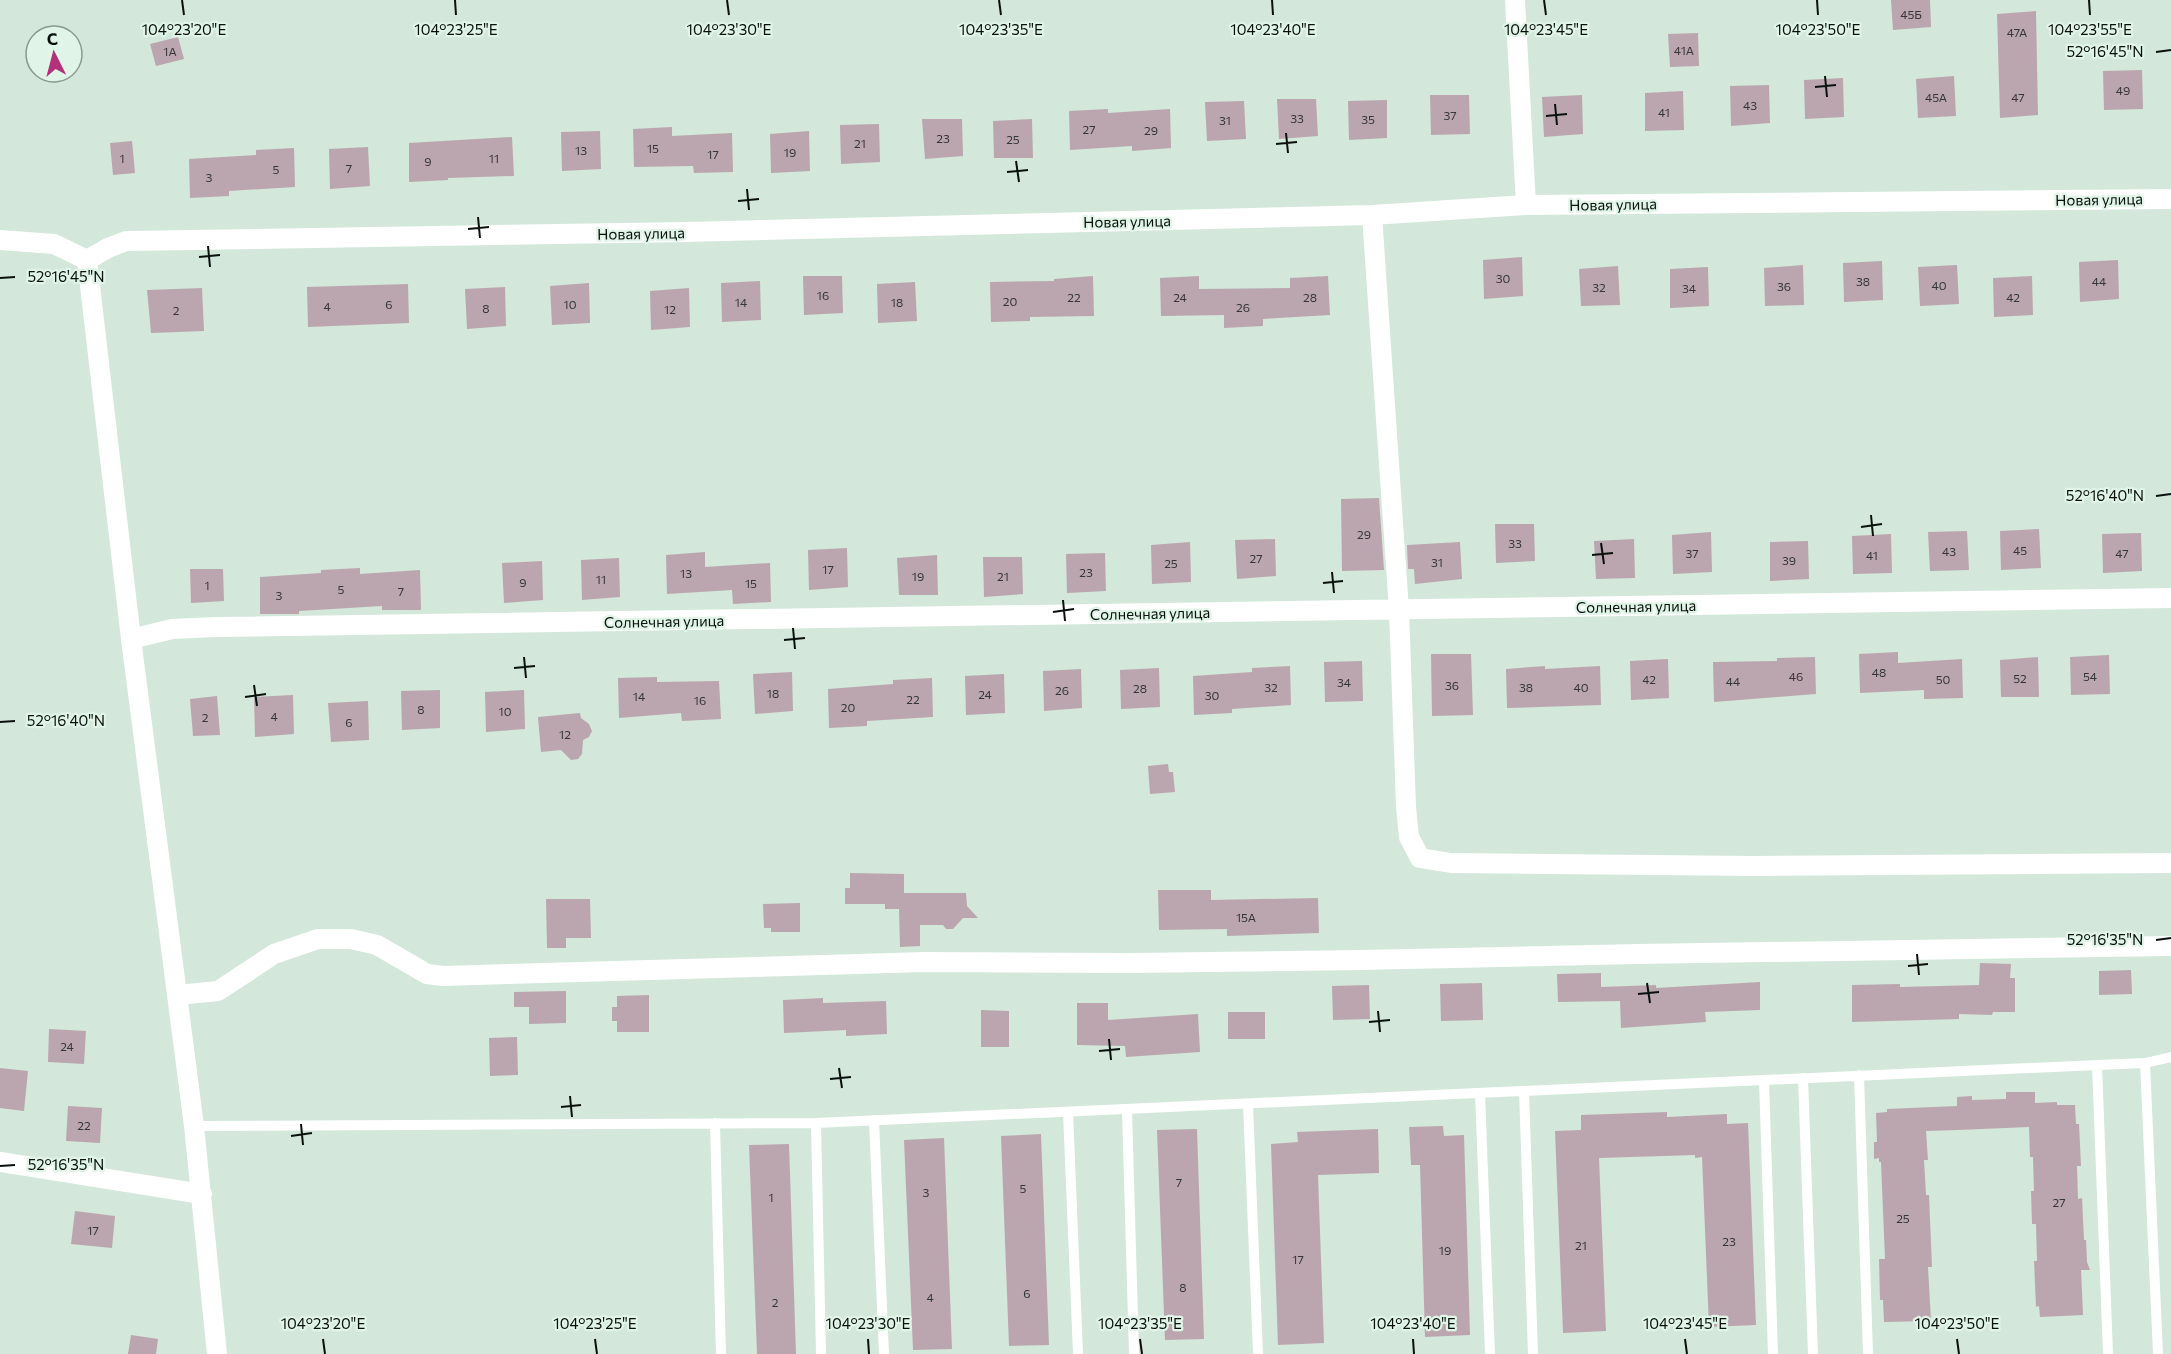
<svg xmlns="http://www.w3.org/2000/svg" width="2171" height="1354" viewBox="0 0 2171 1354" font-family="Commissioner,sans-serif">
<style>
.building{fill:#bba6af}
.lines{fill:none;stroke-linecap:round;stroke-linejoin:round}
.lane{stroke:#fff;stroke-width:10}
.street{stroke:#fff;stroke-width:20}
.ticks{fill:none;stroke:#0a110d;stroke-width:2}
.labels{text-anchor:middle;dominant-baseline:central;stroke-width:4.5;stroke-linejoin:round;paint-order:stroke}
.number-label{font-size:12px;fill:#363636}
.street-label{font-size:15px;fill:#0a110d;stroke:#e0f4e7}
.ticks-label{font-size:15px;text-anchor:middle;fill:#0a110d;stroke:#e0f4e7;stroke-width:4.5;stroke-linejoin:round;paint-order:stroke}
</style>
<rect width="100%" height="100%" fill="#d3e7da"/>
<!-- building -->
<path class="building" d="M1891,0h39l1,27 -38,3z
M2036,11l2,104 -38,3 -3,-104z
M1698,33l1,33 -29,1 -2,-33z
M178,37l6,22 -28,7 -6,-22z
M2142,70l1,39 -39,1 -1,-39z
M1954,76l2,40 -38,2 -2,-39z
M1843,78l1,39 -39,2 -1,-39z
M1769,85l1,38 -39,3 -1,-40z
M1683,91l1,39 -39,1v-38z
M1430,95h39l1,39 -39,1z
M1582,95l1,39 -39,3 -2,-40z
M1277,99h39l2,37 -39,3z
M1387,100v38l-38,2 -1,-39z
M1244,101l2,38 -39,2 -2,-39z
M1108,109v4l62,-4 1,39 -39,3v-5l-62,4 -1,-39z
M922,119h40l1,37 -38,3z
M1032,119l1,39h-39l-1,-37z
M879,124l1,38 -39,2 -1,-39z
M672,127v9l60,-3 1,39 -39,1 -1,-7 -59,1 -1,-38z
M600,131l1,38 -39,2 -1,-39z
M809,131l1,40 -39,2 -1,-39z
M512,137l2,39 -66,2v2l-39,2v-39z
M132,141l3,32 -22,2 -3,-32z
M368,147l2,39 -40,3 -1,-40z
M294,148l1,39 -66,4v5l-39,2 -1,-39 67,-4v-5z
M1522,257l1,39 -39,3 -1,-39z
M2118,260l1,39 -39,3 -1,-40z
M1882,261l1,39 -39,2 -1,-39z
M1803,265l1,40 -39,1 -1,-38z
M1957,265l2,39 -39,2 -2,-39z
M1618,266l2,39 -39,1 -2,-37z
M1708,267l1,39 -39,2v-39z
M803,276h39l1,37 -39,2z
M1093,276l1,40 -64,1v4l-39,1 -1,-40 64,-1v-2z
M1199,276v13l91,-1v-10l38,-2 2,39 -67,4v7l-39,2v-13l-63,1 -1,-38z
M2032,276l1,39 -39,2 -1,-39z
M760,281l1,39 -39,2 -1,-39z
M915,282l2,39 -39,2 -1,-39z
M589,283l1,40 -38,2 -2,-39z
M408,284l1,39 -101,4 -1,-40z
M505,287l1,39 -39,3 -2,-40z
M202,288l2,43 -53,2 -4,-43z
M689,288l1,39 -39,3 -1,-39z
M1379,498l5,72 -42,1 -1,-72z
M1495,524h39l1,37 -39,2z
M2039,529l2,39 -40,2 -1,-39z
M1967,531l2,39 -39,1 -2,-39z
M1711,532l1,40 -39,2 -1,-39z
M2141,533l1,38 -39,2 -1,-39z
M1891,534l1,39 -39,1 -1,-38z
M1275,539l1,37 -39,3 -2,-39z
M1634,539l1,39 -39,1 -2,-38z
M1808,541l1,38 -39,2v-39z
M1190,542l1,40 -39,2 -1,-39z
M1460,542l2,37 -47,5 -1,-15h-6l-1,-24z
M847,548l1,39 -39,3 -1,-40z
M705,552v15l65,-4 1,39 -38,2 -1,-14 -65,4 -1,-39z
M1105,553l1,38 -39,2 -1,-39z
M937,555l1,40h-39l-2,-37z
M983,557h39l1,37 -39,3z
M619,558l1,39 -38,3 -1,-40z
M542,561l1,39 -39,3 -2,-40z
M360,568v6l60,-4 1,40h-39v-4l-83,5v3h-39v-37l61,-4v-3z
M190,569h33l1,32 -33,2z
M1898,652v11l64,-4 1,39 -39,1v-9l-64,3 -1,-39z
M1431,654h40l2,61 -41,1z
M2109,655l1,39 -39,1 -1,-38z
M1815,657l1,37 -102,8 -1,-40 64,-1v-3z
M2038,657l1,40h-38l-1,-37z
M1668,659l1,39 -38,2 -1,-39z
M1362,661l1,40 -38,1 -1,-40z
M1290,666l1,39 -59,4v4l-38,2 -1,-39 59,-4v-4z
M1545,666v3l55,-3 1,39 -94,3 -1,-39z
M1159,668l1,39 -39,2 -1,-39z
M1081,669l1,39 -38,3 -1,-40z
M792,672l1,39 -38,3 -2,-40z
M1004,674l1,39 -39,2 -1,-39z
M657,677v5l62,-1 2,38 -39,2 -1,-8 -62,5 -1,-40z
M932,678l1,39 -66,4v5l-38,2 -1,-39 65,-5v-4z
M440,690v38l-38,2 -1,-39z
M524,690l1,39 -39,3 -1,-40z
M293,695l1,39 -39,3 -1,-40z
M217,696l3,39 -27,1 -3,-37z
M368,701l1,39 -38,2 -3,-39z
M580,713l1,5 8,6 3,7 -3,6 -6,3 -1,14 -4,5 -7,1 -10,-10 -20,2 -3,-35z
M1168,764l1,8h4l2,20 -25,2 -2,-28z
M850,873l54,1v19h62l1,13 11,12h-15l-10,11h-7l-3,-4h-23v21l-20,1 -1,-38h-14v-5h-40v-16h5z
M1158,890h53v10l107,-2 1,35 -92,3v-7l-68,1z
M546,899h44l1,39h-25v10h-19z
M800,903v29h-29v-4h-7l-1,-24z
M1980,963l31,1 -1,14h5v34h-22l-1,3 -33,-1v5l-107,3v-37l48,-1v3l79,-2z
M2131,970l1,24 -33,1v-24z
M1601,973v14l55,-2v3l104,-6v28l-55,2 1,10 -85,6 -1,-27 -62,1 -1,-28z
M1482,983l1,37 -42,1 -1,-37z
M1369,985l1,34 -37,1 -1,-34z
M566,991v32l-37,1v-17h-15v-15z
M649,995v37h-32v-11h-5v-14h5v-11z
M823,998v5l63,-2 1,33 -41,2v-6l-62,3 -1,-33z
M1077,1003h31v17l90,-6 2,38 -74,5 -1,-11 -48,-1z
M981,1010l28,1v36h-28z
M1228,1012h37v27h-37z
M49,1029l37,2 -2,33 -36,-2z
M517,1037l1,38 -28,1 -1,-38z
M0,1068l28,3 -4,40 -24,-3z
M2006,1092h29v11l22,-1v3h18l1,19h3l2,42h-4l1,33 4,-1 2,42h2l1,22 3,8h-9l2,45 -43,2 -1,-11 -3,1 -2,-46h3l-1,-37h-4l-1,-33h3l-1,-34h-3l-1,-30 -71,3 -32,1 2,29h-4l2,35h3l3,72h-4l3,54 -47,1 -1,-22h-3l-1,-41h6l-4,-97h-2v-4l-5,1v-17h3l-1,-29 11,-1v-3l70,-3v-9l15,-1v4l34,-1z
M68,1106l34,2 -2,35 -34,-2z
M1667,1112v5l60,-3v10l21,-1 8,202 -47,2 -7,-170 -7,1v-3l-96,3 7,173 -43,2 -8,-202 26,-1v-15z
M1443,1126l1,10 20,-1 6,200 -45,2 -5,-172h-9l-2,-38z
M1197,1129l7,210 -39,1 -8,-210z
M1378,1129l1,44 -61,2 6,168 -46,2 -7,-201 27,-2 -1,-10z
M1041,1134l8,211 -40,1 -8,-210z
M944,1138l8,211 -39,1 -9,-210z
M789,1144l7,210h-39l-8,-209z
M75,1211l40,5 -3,32 -41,-4z
M131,1335l27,4 -2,15h-28z"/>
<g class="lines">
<!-- lane -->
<path class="lane" d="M2145,1063l26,-6
M2097,1065l48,-2 13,291
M1859,1075l9,279
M1803,1078l10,276
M1764,1080l9,274
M1524,1091l9,263
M1480,1093l10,261
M1248,1104l10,250
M1127,1110l7,244
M1068,1112l10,242
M874,1120l10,234
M715,1123l6,231
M816,1123l5,231
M194,1126l622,-3 1281,-58 11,289"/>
<!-- street -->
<path class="street" d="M1515,0l11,205
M1372,215l27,395 7,197 3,30 11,21 31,5 303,3 417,-3
M0,240l54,4 33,16
M87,260l21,-12 18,-7 560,-9 686,-17 154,-10 645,-6
M87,260l44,379 63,487 23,228
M131,639l41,-10 44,-2 1955,-29
M178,995l40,-4 56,-37 44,-15h33l26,6 50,29 16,2 482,-14 203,1 231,-3 279,-6 533,-8
M0,1162l202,32"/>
</g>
<!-- ticks -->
<path class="ticks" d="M182,0l2,15M455,0l1,15M727,0l2,15M999,0l2,15M1272,0l1,15M1544,0l2,15M1817,0l1,15M2089,0l1,15M2156,52l15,-2M1825,76l2,21M1815,87l21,-2M1555,104l2,21M1546,116l21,-2M1286,133l2,20M1276,144l21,-2M1016,161l3,21M1007,172l21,-2M747,189l2,21M738,201l21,-2M478,217l2,21M468,229l21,-2M208,246l2,21M199,257l21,-2M0,278l15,-1M2156,496l15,-2M1871,515l2,21M1861,527l21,-3M1601,543l3,21M1592,555l21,-2M1332,572l2,21M1323,583l20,-2M1063,600l2,21M1053,612l21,-3M793,628l2,21M784,640l21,-2M524,657l2,21M514,668l21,-2M254,685l3,21M245,697l21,-3M0,722l15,-1M2156,940l15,-2M1917,954l2,21M1908,966l20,-2M1647,983l3,20M1638,994l21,-2M1378,1011l2,21M1369,1022l21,-2M1109,1039l2,21M1099,1051l21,-2M839,1068l3,20M830,1079l21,-2M570,1096l2,21M561,1107l20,-2M301,1124l2,21M291,1136l21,-3M0,1166l15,-1M323,1339l2,15M595,1339l2,15M868,1339l1,15M1140,1339l2,15M1413,1339l1,15M1685,1339l2,15M1957,1339l2,15"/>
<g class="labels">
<!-- number labels -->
<g class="number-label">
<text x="1911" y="14">45Б</text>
<text x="2017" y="32">47А</text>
<text x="1684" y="50">41А</text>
<text x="170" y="51">1А</text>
<text x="2123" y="90">49</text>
<text x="1936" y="97">45А</text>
<text x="2018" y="97">47</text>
<text x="1750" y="105">43</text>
<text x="1664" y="112">41</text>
<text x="1450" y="115">37</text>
<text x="1297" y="118">33</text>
<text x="1368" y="119">35</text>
<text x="1225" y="120">31</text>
<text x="1089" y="129">27</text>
<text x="1151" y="130">29</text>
<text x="943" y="138">23</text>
<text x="1013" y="139">25</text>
<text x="860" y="143">21</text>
<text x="653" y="148">15</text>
<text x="581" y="150">13</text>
<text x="790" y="152">19</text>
<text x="713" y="154">17</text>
<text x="122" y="158">1</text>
<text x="494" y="158">11</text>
<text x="428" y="161">9</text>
<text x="349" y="168">7</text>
<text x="276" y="169">5</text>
<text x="209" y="177">3</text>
<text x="1503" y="278">30</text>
<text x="1863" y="281">38</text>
<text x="2099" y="281">44</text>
<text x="1939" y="285">40</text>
<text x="1784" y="286">36</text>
<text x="1599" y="287">32</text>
<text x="1689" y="288">34</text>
<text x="823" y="295">16</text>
<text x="1074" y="297">22</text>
<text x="1180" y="297">24</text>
<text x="1310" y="297">28</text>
<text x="2013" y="297">42</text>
<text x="1010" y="301">20</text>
<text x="741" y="302">14</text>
<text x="897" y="302">18</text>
<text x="389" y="304">6</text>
<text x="570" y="304">10</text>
<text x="327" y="306">4</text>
<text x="1243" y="307">26</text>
<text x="486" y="308">8</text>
<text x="670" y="309">12</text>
<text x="176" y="310">2</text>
<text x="1364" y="534">29</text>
<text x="1515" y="543">33</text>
<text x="2020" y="550">45</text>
<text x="1949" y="551">43</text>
<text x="1692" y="553">37</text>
<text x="2122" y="553">47</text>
<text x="1872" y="555">41</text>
<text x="1256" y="558">27</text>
<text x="1789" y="560">39</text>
<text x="1437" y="562">31</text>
<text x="1171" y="563">25</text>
<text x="828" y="569">17</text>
<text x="1086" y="572">23</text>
<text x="686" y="573">13</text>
<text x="918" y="576">19</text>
<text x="1003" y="576">21</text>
<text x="601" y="579">11</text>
<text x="523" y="582">9</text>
<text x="751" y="583">15</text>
<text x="207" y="585">1</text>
<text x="341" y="589">5</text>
<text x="401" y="591">7</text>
<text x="279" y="595">3</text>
<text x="1879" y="672">48</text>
<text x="1796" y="676">46</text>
<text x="2090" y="676">54</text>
<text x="2020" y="678">52</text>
<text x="1649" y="679">42</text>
<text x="1943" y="679">50</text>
<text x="1733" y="681">44</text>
<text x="1344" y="682">34</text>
<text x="1452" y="685">36</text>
<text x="1271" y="687">32</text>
<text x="1526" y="687">38</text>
<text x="1581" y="687">40</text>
<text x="1140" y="688">28</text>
<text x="1062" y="690">26</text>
<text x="773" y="693">18</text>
<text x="985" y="694">24</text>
<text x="1212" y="695">30</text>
<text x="639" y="696">14</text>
<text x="913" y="699">22</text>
<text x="700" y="700">16</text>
<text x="848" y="707">20</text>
<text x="421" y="709">8</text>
<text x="505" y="711">10</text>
<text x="274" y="716">4</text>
<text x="205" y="717">2</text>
<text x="349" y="722">6</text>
<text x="565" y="734">12</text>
<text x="1246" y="917">15А</text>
<text x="67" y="1046">24</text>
<text x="84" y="1125">22</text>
<text x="1179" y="1182">7</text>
<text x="1023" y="1188">5</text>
<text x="926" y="1192">3</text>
<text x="771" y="1197">1</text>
<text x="2059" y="1202">27</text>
<text x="1903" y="1218">25</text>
<text x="93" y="1230">17</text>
<text x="1729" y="1241">23</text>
<text x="1581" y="1245">21</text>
<text x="1445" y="1250">19</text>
<text x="1298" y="1259">17</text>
<text x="1183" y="1287">8</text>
<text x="1027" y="1293">6</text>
<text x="930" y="1297">4</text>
<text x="775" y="1302">2</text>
</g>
<!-- street labels -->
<g class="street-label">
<text transform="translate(2099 199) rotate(-1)">Новая улица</text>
<text transform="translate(1613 204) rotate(-1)">Новая улица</text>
<text transform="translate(1127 221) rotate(-1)">Новая улица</text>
<text transform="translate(641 233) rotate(-1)">Новая улица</text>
<text transform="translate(1636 606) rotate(-1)">Солнечная улица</text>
<text transform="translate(1150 613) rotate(-1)">Солнечная улица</text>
<text transform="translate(664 621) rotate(-1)">Солнечная улица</text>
</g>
</g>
<g class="ticks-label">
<text x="184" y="35">104°23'20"E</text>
<text x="456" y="35">104°23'25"E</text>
<text x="729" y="35">104°23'30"E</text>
<text x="1001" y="35">104°23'35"E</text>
<text x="1273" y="35">104°23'40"E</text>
<text x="1546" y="35">104°23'45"E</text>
<text x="1818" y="35">104°23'50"E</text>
<text x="2090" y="35">104°23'55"E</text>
<text x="2105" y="57">52°16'45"N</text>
<text x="66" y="282">52°16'45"N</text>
<text x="2105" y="501">52°16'40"N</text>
<text x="66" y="726">52°16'40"N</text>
<text x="2105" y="945">52°16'35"N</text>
<text x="66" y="1170">52°16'35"N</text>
<text x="323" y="1329">104°23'20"E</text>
<text x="595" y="1329">104°23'25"E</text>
<text x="868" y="1329">104°23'30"E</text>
<text x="1140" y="1329">104°23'35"E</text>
<text x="1413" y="1329">104°23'40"E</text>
<text x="1685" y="1329">104°23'45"E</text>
<text x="1957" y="1329">104°23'50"E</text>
</g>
<!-- north arrow -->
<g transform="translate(54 54) rotate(354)"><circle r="28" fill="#e0f4e7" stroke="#8a9990" stroke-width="1.5"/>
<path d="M0-4.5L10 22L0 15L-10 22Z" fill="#b2317a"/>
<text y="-9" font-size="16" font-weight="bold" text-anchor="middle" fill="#0a110d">С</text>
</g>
</svg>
